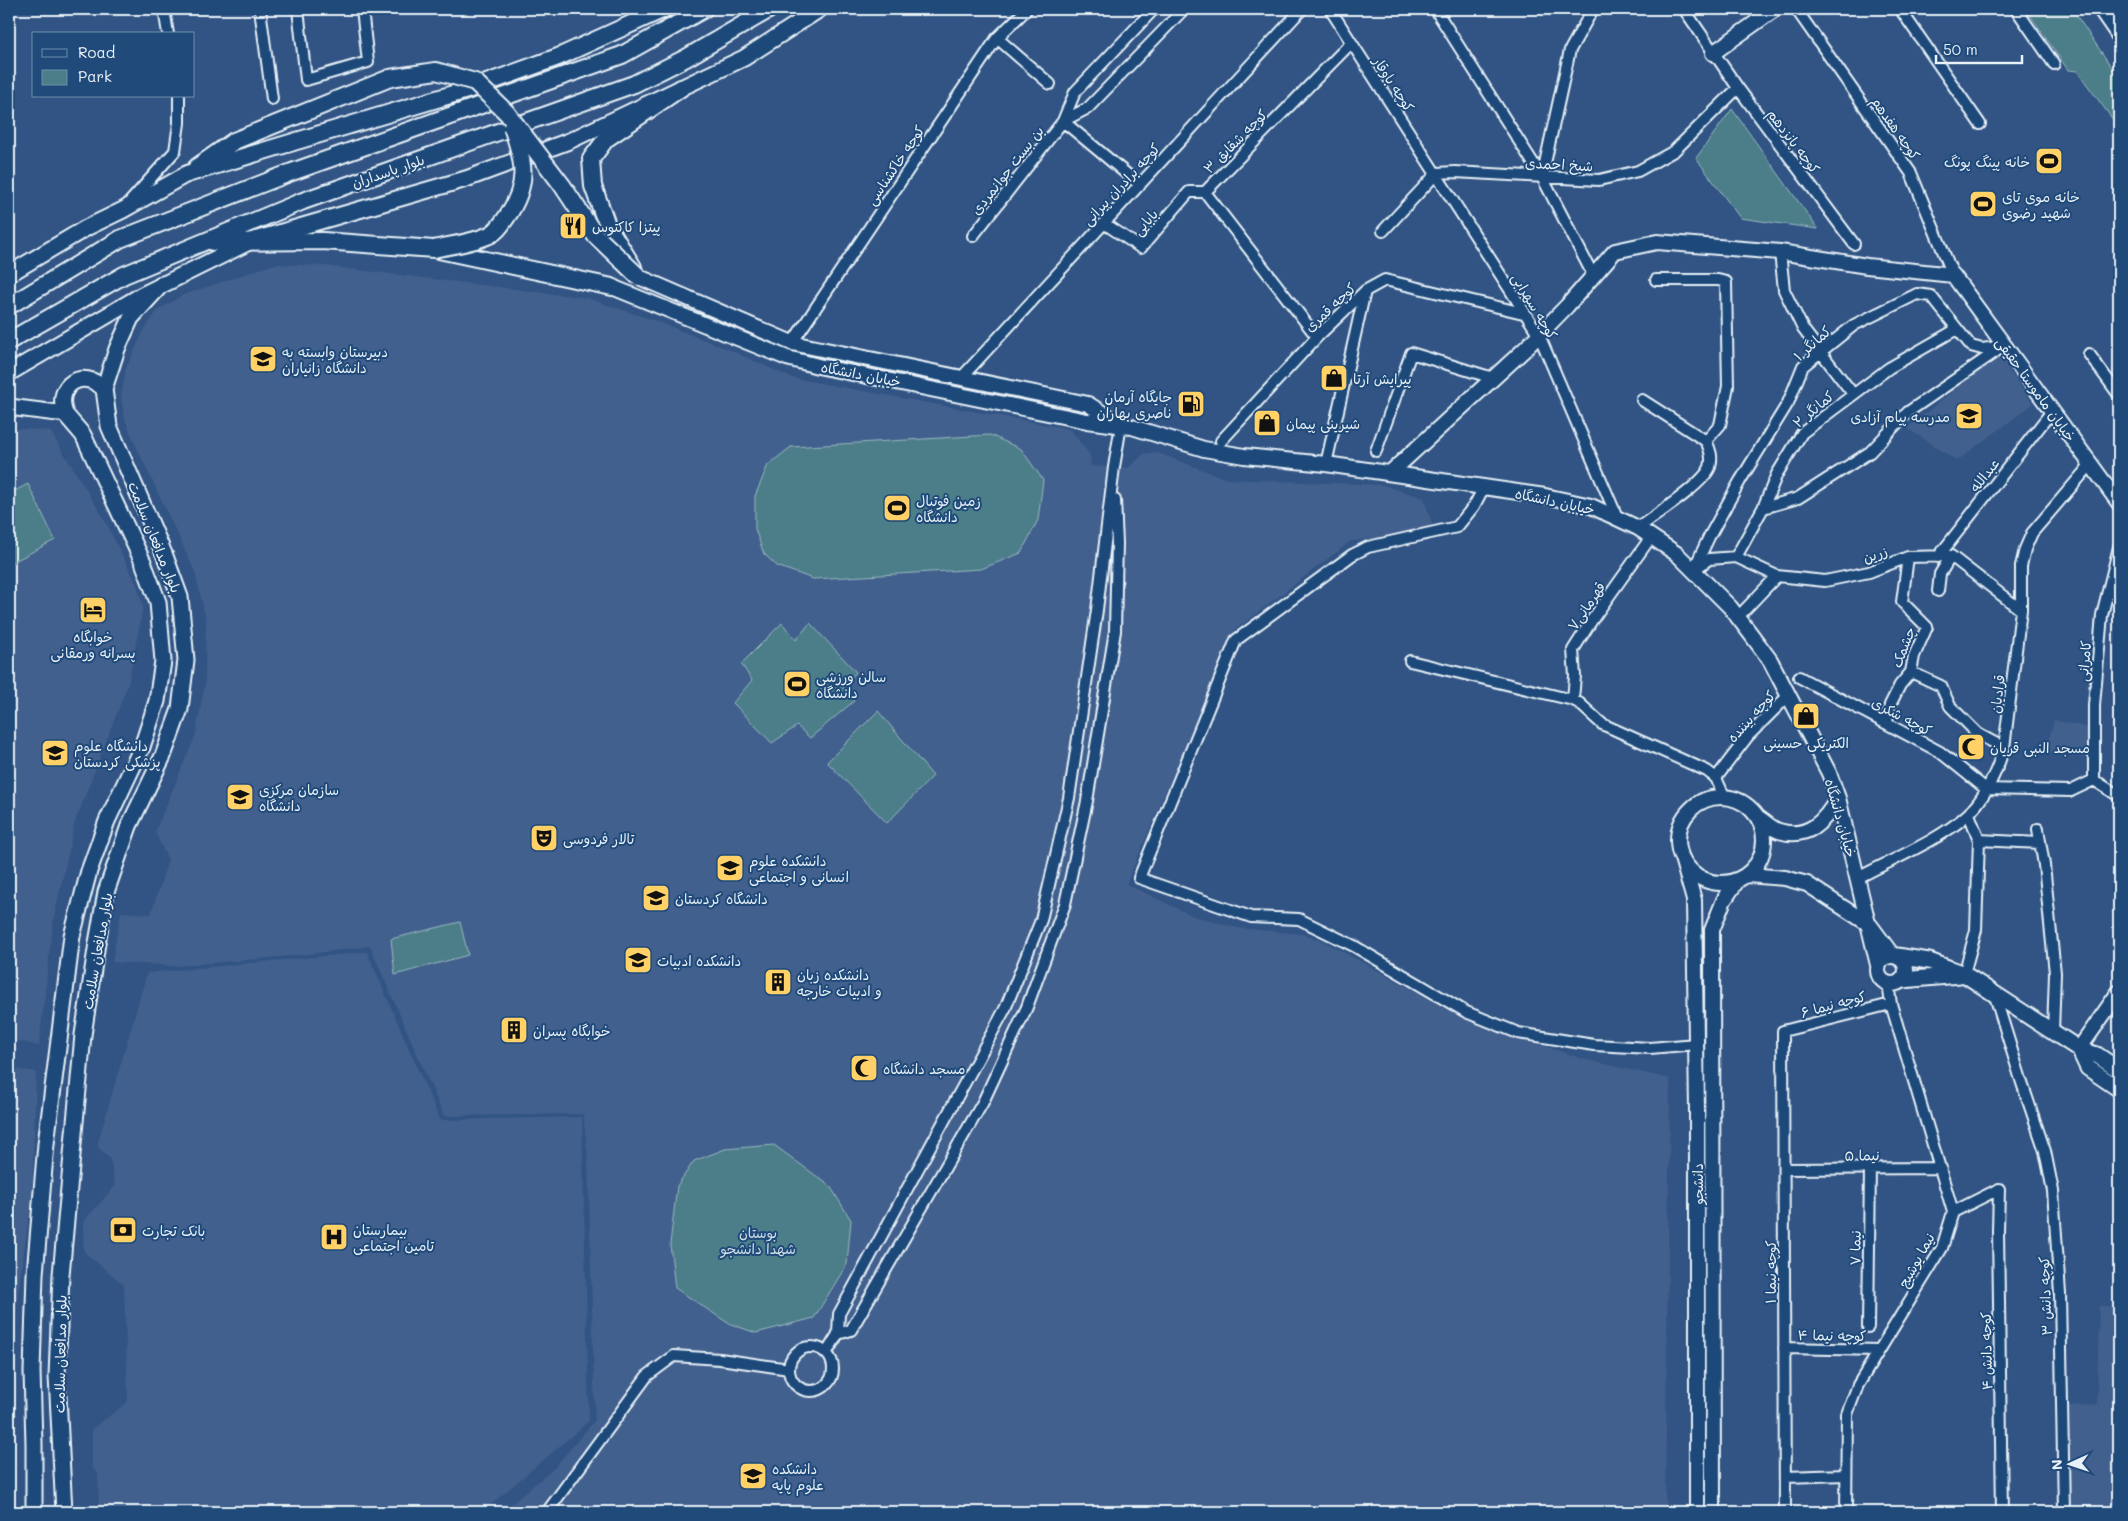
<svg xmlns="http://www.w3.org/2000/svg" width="2128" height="1521" viewBox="0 0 2128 1521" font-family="Mali,'Playpen Sans Arabic',sans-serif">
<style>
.built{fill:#43608e}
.green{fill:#4c7e89;stroke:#9ab8c0}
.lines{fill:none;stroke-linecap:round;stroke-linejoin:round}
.minor-casing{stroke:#e8f1f8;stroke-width:14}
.tertiary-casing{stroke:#e8f1f8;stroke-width:18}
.secondary-casing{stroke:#e8f1f8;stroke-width:19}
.primary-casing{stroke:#e8f1f8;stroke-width:20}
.minor{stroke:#1f4a7a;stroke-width:10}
.tertiary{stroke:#1f4a7a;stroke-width:14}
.secondary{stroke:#1f4a7a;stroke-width:15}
.primary{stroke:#1f4a7a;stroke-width:16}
.primary-bridge-casing{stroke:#e8f1f8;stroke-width:20;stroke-linecap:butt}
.primary-bridge{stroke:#1f4a7a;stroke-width:16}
.labels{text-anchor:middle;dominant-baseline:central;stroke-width:4;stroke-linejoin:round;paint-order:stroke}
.street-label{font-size:14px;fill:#e8f1f8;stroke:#1f4a7a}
.poi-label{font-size:14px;fill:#e8f1f8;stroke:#1f4a7a;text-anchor:start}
.park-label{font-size:14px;fill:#d1e0e7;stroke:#1f4a7a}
</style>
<rect width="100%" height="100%" fill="#315484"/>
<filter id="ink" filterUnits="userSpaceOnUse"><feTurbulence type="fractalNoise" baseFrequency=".02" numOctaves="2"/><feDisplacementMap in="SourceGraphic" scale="10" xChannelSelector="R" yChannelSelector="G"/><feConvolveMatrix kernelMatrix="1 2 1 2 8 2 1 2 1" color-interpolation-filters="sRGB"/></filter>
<g filter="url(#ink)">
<!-- built -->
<path class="built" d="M275,264l50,2 262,32 66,22 77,30 62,28 273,50 6,3 19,24 1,11 37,2 16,-14 11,-2 72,27 155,6 42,13 10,34 -83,9 -116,89 -109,254 67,32 45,12 63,6 22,7 147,80 113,38 87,20 -5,433h-1163l53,-45 40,-47 -7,-262 -5,-44 -139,2 -74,-170 -68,9 -125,11 -65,-4 9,-50 30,2 17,-54 -13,-28 41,-98 9,-51 1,-63 -11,-48 -60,-128 -11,-28 -3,-19 5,-28 17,-37 15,-22 25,-15z
M1998,355l35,49 -76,57 -50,-33z
M9,428l41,3 53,86 34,68 6,22 -15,77 -53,138 -22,100 -14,124 -30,-7z
M2054,720l35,8 -4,30 -40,-5z
M367,952l73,168 142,-3 7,304 -107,91h-383l-1,-38 -6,-7v-38l36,-27 -4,-117 -40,-33 -1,-30 32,-36 -5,-27 -13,-13 50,-173z
M9,1068l27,4 -4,122 -14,100 -9,106z
M2099,1306h20v205l-48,1 -2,-105 32,-2 -4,-1z"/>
<!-- green -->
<path class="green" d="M2026,9h46l47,69v50l-42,-57 -9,-1z
M1732,109l86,120 -78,-11 -44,-60z
M990,435l31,14 22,31 -5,40 -17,33 -40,16 -168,10 -36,-13 -13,-12 -9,-25v-33l13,-31 23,-18z
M28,484l27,56 -46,24v-70z
M782,623l14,17 14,-17 46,49 -13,16 11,13 -44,37 -13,-12 -25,17 -39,-40 19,-23 -11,-16z
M878,711l55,65 -46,47 -60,-61z
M460,922l8,33 -73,20 -4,-36z
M774,1145l56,41 21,34 -4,44 -33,54 -58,15 -28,-10 -53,-35 -5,-44 7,-58 17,-25 31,-12z"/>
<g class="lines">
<defs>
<path id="minor" d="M164,9l4,25
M260,9l12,90
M298,9l8,71 62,-18 -6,-53
M1330,9l209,326 78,182
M1435,9l107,168 28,-127 23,-41
M1684,9l54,79 116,156
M1796,9l115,164 42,102
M1900,9l80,115
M2016,9l38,55
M997,38l53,46
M1063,121l25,-13 96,-99
M1063,121l77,64
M1437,173l18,-1 144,8 39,-9 36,-20 64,-63
M1542,177l51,98
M128,204l47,-53 4,-28v-27
M1104,223l37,25 48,-56h16
M1383,231l54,-58
M973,236l90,-115 12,-29 79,-83
M1780,252l4,38 19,39 50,65
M1656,280h62l8,2 2,104 -8,39 -14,16
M1317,337l-112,-145 146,-149
M792,343l205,-305 30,-29
M2089,354l30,41
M961,378l341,-369
M1642,400l64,41
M1221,441l96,-104 48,-46 20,-11 138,33
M1376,451l35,-98 82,25
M1326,464l39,-173
M1484,487l-10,19 -17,21 -89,20 -16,8 -116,85 -97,238 112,39 48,2 55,27 112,66 52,21 76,12 56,3 46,-4
M1763,508l35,-10 72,-46 38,-40 93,-64
M1638,528c16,-12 66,-44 72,-61 3,-10 0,-18 -4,-26
M1736,557l27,-49 14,-34 25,-41 87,-65 68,-39
M1938,557l114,-146
M1694,570l15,-11 27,-2 41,19
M1693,571l16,-34 31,-56 48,-78 15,-37 51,-41 63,-31 14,2 40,50 11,3 22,-3
M1938,591l2,-17 11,-18
M1738,617l39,-41 48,5 44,-9 39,-15 43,-1 70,54
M1410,661l163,39 6,3 23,21 105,47 9,7 8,18
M1911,672l30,14 9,20 28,28 26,14
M1799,677l141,75 46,37 85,2 23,-11 25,16
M1573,700l2,-24 -2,-26 19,-30 59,-83
M1887,722l3,-17 10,-20 11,-13 3,-16 13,-29 -25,-25 6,-45
M1716,778l32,-42 40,-40
M2094,780v-75l8,-90 17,-68
M2038,829l6,36 11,108 -2,59
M1979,840l61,3
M1858,878c33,-18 82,-38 109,-63 18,-16 30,-45 37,-67l17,-138v-44l4,-17 7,-16 59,-69
M1964,974l12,-44 3,-90 -10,-26
M1995,996l27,87 23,68 8,40 7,103 4,218
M1784,1169l157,-1
M1953,1212l46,-23 -1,42 4,281
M1868,1327l2,-158
M838,1334l13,-4 132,-228 44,-95 38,-103 22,-103 28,-170 2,-88 -2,-43
M789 1369a22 22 0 1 1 44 0a22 22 0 1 1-44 0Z
M1784,1348l95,2
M827,1352l11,-18 1,-20 166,-305 36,-89 28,-122 28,-188 17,-143 7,-42
M1785,1477l61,-2
M547,1512l100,-136 27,-20 46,3 69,10
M1785,1512l-2,-481 108,-27
M1846,1512l1,-98 11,-29 84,-137 11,-36 -62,-208 -3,-20"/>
<path id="tertiary" d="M1713,53l62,-44
M639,277l153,66 296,61 30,19
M612,287l175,71 31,8 269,55 45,6 72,22 40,7 82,8 219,32 46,10 47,22 39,26 53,53 20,26 20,27 59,113 9,25 40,167
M1390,473l134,-123 43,-44 48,-55 42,-9 123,10 87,14 86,9 166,228
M1678 840a43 43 0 1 1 86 0a43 43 0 1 1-86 0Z
M1759,818c6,4 13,11 20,13 29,9 46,-10 59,-33
M1682,858l12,42 3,210v402
M1747,875l38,3 22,6 63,41 23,31
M1878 970a14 14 0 1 1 28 0a14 14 0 1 1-28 0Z
M2079,1049l40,-57
M1713,1512l-1,-582 12,-30 13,-19"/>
<path id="secondary" d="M2101,9l18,26
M9,274l77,-46 37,-18 64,-36
M9,373l133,-78 109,-54 215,-62 103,-38 175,-83 76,-49
M9,407l56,7 18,21 60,127 15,40 5,59 -6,40 -15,46 -35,74 -18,50 -17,65 -26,208 -11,130 -3,97 2,73v68
M65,414c-11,-29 18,-47 39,-25
M1897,956l32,5 35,13 115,75 18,6 22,15
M1902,980l58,-5
M2079,1049l9,19 31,21
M64,1512l-7,-136 4,-101 22,-240 14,-92 9,-51 23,-66 34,-70 17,-47 6,-49 -6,-63 -15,-41 -56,-130 -5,-37 13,-40 14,-31 31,-34"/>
<path id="primary" d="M197,167l37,-26 156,-63
M187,174l283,-85 88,-32 106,-48
M213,242l110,-1 111,8 178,38
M633,267l-26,-42 -14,-39 -2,-27 15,-20 75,-51
M9,306l111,-67 172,-67 330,-117 82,-46
M9,341l115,-66 179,-74 331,-117 52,-26 84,-49"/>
</defs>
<!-- minor casing -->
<use href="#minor" class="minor-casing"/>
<!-- tertiary casing -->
<use href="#tertiary" class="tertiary-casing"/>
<!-- secondary casing -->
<use href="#secondary" class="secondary-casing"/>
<!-- primary casing -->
<use href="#primary" class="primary-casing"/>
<!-- minor -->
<use href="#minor" class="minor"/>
<!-- tertiary -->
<use href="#tertiary" class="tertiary"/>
<!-- secondary -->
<use href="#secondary" class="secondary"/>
<!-- primary -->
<use href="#primary" class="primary"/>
<defs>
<path id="primary-bridge" d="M390,78l46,-7 39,11 32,31 55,72 33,50 44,42
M434,249c17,-4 37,-6 53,-13 9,-3 13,-10 19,-18 23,-33 19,-54 6,-91"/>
</defs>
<!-- primary-bridge casing -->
<use href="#primary-bridge" class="primary-bridge-casing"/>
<!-- primary-bridge -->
<use href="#primary-bridge" class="primary-bridge"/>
</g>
</g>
<!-- icons -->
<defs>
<symbol id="stadium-square" viewBox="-11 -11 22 22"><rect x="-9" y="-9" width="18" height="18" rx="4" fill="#ffd166" stroke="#1f4a7a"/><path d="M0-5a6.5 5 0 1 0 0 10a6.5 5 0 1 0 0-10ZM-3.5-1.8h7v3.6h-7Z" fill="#111"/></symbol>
<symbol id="restaurant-square" viewBox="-11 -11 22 22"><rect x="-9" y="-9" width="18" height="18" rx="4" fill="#ffd166" stroke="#1f4a7a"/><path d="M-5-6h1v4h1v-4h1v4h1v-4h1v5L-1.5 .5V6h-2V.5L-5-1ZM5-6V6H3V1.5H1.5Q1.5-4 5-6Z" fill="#111"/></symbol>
<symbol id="school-square" viewBox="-11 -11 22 22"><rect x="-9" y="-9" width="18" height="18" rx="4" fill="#ffd166" stroke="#1f4a7a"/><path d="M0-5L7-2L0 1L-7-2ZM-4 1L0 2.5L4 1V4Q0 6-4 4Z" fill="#111"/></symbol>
<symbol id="shop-square" viewBox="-11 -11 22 22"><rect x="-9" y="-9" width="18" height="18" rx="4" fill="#ffd166" stroke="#1f4a7a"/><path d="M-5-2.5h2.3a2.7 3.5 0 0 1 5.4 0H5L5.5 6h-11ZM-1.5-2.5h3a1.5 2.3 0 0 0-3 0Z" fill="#111"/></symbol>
<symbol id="fuel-square" viewBox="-11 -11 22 22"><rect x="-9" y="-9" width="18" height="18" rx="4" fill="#ffd166" stroke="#1f4a7a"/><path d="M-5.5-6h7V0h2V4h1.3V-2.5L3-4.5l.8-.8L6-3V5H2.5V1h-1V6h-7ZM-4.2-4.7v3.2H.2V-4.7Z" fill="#111"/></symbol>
<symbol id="hotel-square" viewBox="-11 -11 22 22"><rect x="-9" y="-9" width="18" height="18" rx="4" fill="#ffd166" stroke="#1f4a7a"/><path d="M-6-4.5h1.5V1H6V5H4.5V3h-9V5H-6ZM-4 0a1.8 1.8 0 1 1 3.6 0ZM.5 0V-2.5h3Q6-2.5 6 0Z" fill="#111"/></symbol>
<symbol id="mosque-square" viewBox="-11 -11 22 22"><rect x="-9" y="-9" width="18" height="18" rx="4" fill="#ffd166" stroke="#1f4a7a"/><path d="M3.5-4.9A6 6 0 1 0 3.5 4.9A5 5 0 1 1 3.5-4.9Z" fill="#111"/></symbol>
<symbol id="university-square" viewBox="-11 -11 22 22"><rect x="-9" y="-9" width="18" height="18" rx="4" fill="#ffd166" stroke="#1f4a7a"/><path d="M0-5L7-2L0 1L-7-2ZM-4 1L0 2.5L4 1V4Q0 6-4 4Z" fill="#111"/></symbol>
<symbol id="theatre-square" viewBox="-11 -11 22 22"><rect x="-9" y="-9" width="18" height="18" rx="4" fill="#ffd166" stroke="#1f4a7a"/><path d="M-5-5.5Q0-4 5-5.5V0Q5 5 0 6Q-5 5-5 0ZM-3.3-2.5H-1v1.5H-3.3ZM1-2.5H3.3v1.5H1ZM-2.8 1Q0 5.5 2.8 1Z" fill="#111"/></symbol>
<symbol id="building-square" viewBox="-11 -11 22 22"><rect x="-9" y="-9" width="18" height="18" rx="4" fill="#ffd166" stroke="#1f4a7a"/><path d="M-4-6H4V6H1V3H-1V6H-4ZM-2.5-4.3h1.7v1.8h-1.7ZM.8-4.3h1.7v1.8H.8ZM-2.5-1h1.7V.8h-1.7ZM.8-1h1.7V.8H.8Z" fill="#111"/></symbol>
<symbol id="bank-square" viewBox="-11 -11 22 22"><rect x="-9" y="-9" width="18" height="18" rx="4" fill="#ffd166" stroke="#1f4a7a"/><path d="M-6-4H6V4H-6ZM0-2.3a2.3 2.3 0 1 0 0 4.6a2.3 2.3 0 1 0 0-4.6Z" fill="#111"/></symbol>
<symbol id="hospital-square" viewBox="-11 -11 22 22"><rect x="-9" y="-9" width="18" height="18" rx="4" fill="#ffd166" stroke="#1f4a7a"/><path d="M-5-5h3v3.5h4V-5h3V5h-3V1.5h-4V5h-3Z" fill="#111"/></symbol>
</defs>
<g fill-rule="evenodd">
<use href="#stadium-square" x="2033" y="145" width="32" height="32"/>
<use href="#stadium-square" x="1967" y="188" width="32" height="32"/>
<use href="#restaurant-square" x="557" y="210" width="32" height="32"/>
<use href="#school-square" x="247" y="343" width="32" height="32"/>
<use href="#shop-square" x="1318" y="362" width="32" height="32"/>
<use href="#fuel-square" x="1175" y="388" width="32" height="32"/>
<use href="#school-square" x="1953" y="400" width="32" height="32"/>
<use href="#shop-square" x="1251" y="407" width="32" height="32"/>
<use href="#stadium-square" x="881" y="492" width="32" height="32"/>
<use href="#hotel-square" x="77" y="594" width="32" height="32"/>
<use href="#stadium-square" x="781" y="668" width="32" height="32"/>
<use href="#shop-square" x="1790" y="700" width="32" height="32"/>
<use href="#mosque-square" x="1955" y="731" width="32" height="32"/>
<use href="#university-square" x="39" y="737" width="32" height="32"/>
<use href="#university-square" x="224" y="781" width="32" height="32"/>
<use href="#theatre-square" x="528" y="822" width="32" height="32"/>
<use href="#university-square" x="714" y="852" width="32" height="32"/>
<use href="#university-square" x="640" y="882" width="32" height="32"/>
<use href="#university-square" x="622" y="944" width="32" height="32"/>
<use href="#building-square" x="762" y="966" width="32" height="32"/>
<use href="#building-square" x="498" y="1014" width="32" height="32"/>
<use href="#mosque-square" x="848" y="1052" width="32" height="32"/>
<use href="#bank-square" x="107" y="1214" width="32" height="32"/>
<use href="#hospital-square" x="318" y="1221" width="32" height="32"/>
<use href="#university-square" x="737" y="1460" width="32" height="32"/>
</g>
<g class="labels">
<!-- street labels -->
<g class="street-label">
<text transform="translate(1394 84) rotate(57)">کوچه باوقار</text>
<text transform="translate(1896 128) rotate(55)">کوچه هفدهم</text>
<text transform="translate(1235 141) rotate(-45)">کوچه شقایق ۳</text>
<text transform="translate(1794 141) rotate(53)">کوچه پانزدهم</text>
<text transform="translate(1559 164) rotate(3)">شیخ احمدی</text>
<text transform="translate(895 165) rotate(-56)">کوچه خاکشناسی</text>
<text transform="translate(1007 170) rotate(-52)">بن بست جوانمردی</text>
<text transform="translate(388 171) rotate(-19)">بلوار پاسداران</text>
<text transform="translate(1121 184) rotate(-47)">کوچه برادران پیرانی</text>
<text transform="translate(1145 222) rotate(-49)">بابایی</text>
<text transform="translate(1535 306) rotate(59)">کوچه سهرابی</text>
<text transform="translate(1330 307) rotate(-43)">کوچه قمری</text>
<text transform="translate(1812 343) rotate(-42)">کمانگر ۱</text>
<text transform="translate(861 374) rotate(11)">خیابان دانشگاه</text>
<text transform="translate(2036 389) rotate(54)">خیابان ماموستا حقیقی</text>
<text transform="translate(1813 409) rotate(-40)">کمانگر ۲</text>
<text transform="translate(1984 475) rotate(-52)">عبدالله</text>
<text transform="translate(1555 501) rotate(12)">خیابان دانشگاه</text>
<text transform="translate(155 537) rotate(68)">بلوار مدافعان سلامت</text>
<text transform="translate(1875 554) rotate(-19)">زرین</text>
<text transform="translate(1586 606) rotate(-56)">قهرمانی۷</text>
<text transform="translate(1903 647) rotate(-69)">چشمک</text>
<text transform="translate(2084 661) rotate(-85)">کامرانی</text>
<text transform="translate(1997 694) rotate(-83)">قرادیان</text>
<text transform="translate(1751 716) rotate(-48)">کوچه بیننده</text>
<text transform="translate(1902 716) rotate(28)">کوچه شکری</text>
<text transform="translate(1841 818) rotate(74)">خیابان دانشگاه</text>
<text transform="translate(97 951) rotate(-80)">بلوار مدافعان سلامت</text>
<text transform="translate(1833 1004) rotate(-15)">کوچه نیما ۶</text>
<text transform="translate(1862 1155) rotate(-1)">نیما ۵</text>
<text transform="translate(1697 1184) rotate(-90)">دانشجو</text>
<text transform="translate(1855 1248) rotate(-89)">نیما ۷</text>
<text transform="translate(1916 1260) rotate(-61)">نیما یوشیج</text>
<text transform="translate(1770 1272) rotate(-90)">کوچه نیما ۱</text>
<text transform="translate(2045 1296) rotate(-92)">کوچه دانش ۳</text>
<text transform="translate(1832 1335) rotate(1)">کوچه نیما ۴</text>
<text transform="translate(1986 1351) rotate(-91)">کوچه دانش ۴</text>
<text transform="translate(60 1354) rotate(-89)">بلوار مدافعان سلامت</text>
</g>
<!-- poi labels -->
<g class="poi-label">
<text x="2030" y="161" text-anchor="end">خانه پینگ پونگ</text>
<text x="2002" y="196">خانه موی تای<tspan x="2002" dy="16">شهید رضوی</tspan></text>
<text x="592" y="226">پیتزا کاکتوس</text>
<text x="282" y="351">دبیرستان وابسته به<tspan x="282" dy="16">دانشگاه زانیاران</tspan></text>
<text x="1353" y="378">پیرایش آرتا</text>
<text x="1172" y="396" text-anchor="end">جایگاه آرمان<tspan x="1172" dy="16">ناصری بهاران</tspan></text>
<text x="1950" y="416" text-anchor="end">مدرسه پیام آزادی</text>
<text x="1286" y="423">شیرینی پیمان</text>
<text x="916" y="500">زمین فوتبال<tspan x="916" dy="16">دانشگاه</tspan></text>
<text x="93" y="636" text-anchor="middle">خوابگاه<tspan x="93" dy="16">پسرانه ورمقانی</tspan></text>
<text x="816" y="676">سالن ورزشی<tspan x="816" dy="16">دانشگاه</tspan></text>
<text x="1806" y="742" text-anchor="middle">الکتریکی حسینی</text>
<text x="74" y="745">دانشگاه علوم<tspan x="74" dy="16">پزشکی کردستان</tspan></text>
<text x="1990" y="747">مسجد النبی قریان</text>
<text x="259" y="789">سازمان مرکزی<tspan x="259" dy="16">دانشگاه</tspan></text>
<text x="563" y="838">تالار فردوسی</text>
<text x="749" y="860">دانشکده علوم<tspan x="749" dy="16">انسانی و اجتماعی</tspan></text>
<text x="675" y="898">دانشگاه کردستان</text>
<text x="657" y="960">دانشکده ادبیات</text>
<text x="797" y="974">دانشکده زبان<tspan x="797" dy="16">و ادبیات خارجه</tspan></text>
<text x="533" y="1030">خوابگاه پسران</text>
<text x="883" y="1068">مسجد دانشگاه</text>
<text x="353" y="1229">بیمارستان<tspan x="353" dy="16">تامین اجتماعی</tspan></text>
<text x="142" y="1230">بانک تجارت</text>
<text x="772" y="1468">دانشکده<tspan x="772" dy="16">علوم پایه</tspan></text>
</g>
<!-- park labels -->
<g class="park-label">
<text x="758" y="1232">بوستان<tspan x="758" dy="16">شهدا دانشجو</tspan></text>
</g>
</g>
<!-- margin -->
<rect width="2128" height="1521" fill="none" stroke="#1f4a7a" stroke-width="30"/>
<rect x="15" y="15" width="2098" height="1491" fill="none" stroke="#e8f1f8" stroke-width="2" filter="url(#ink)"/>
<!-- legend -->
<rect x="32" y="32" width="162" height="65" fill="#1f4a7a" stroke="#6f8dac"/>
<rect x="42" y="49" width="25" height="8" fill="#1f4a7a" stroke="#6f8dac"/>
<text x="78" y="58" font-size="15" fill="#e8f1f8">Road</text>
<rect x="42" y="70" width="25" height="15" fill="#4c7e89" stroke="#6f8dac"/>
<text x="78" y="82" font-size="15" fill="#e8f1f8">Park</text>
<!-- north arrow -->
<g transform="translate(2070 1464) rotate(267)" stroke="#1f4a7a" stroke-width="4" paint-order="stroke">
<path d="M0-4L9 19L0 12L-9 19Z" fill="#e8f1f8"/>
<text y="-8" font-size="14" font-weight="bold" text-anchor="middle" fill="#e8f1f8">N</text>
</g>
<!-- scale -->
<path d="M1936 55v8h86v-8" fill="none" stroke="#e8f1f8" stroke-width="2.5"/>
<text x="1943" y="55" font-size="15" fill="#e8f1f8" stroke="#1f4a7a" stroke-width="4" paint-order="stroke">50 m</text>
</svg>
